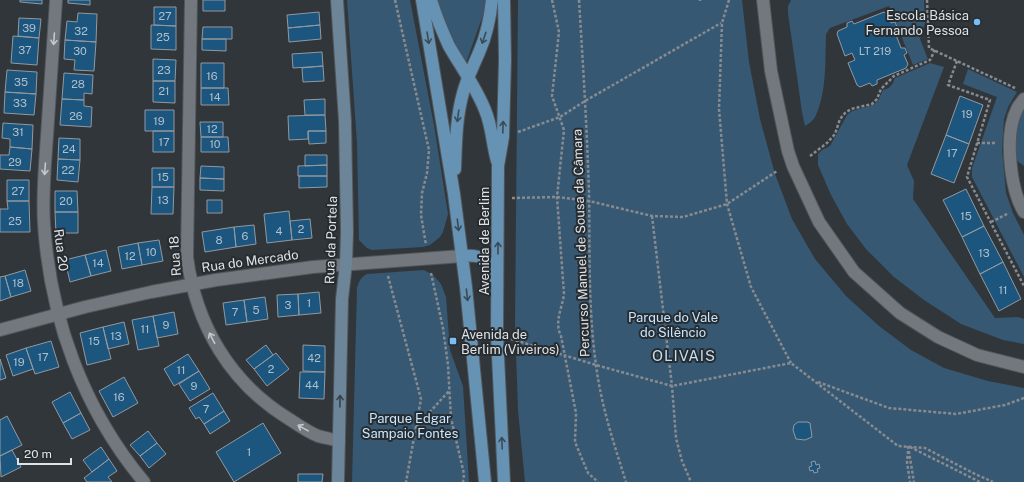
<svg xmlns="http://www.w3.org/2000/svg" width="1024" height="482" viewBox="0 0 1024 482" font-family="'Public Sans',sans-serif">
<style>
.green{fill:#375872}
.building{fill:#1c557d;stroke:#92999f}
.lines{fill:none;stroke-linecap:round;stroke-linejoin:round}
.street-casing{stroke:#505559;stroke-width:14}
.secondary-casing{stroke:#505559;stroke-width:14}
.primary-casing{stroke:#505559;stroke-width:14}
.path{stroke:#878b8f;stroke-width:2.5;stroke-dasharray:3 2;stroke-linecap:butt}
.street{stroke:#72787e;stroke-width:12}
.secondary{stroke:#6c8599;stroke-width:12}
.primary{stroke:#6692b4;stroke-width:12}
.oneway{stroke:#3a4b58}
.oneway2{stroke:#c4c8cc}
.oneway3{stroke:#38424b}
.poi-dot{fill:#77bff7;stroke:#272c31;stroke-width:1.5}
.labels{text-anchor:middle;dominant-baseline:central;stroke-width:4;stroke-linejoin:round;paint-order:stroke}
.number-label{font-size:11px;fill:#aec0cc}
.poi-label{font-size:13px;fill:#dfe3e6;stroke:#272c31;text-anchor:end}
.street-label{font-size:13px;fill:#dfe3e6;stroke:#272c31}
.park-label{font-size:13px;fill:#c6e5fe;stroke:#272c31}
.quarter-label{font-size:15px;letter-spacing:1px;fill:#c4def3;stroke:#272c31}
</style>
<rect width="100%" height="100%" fill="#31363b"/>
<!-- green -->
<path class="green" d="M347,0h63l24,125 14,89 -5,18 -3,5 -10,8 -7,2 -51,3 -5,-2 -8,-8 -2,-97z
M437,0h49l-3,15 -17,48 -17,-30z
M518,0h224l7,62 11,57 15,55 17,45 23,40 31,37 33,30 32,24 33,18 44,13 36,7v94h-499l-7,-72 -3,-85z
M791,0h133l1,23 -5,16 8,20 -15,6 -24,-59 -59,22 -4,6c-1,26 1,56 -10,81 -2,5 -6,8 -11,11l-3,-14 -14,-99v-7z
M930,63l14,4 -37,98 7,16 -1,18 82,119 23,-1 6,2v25l-21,-4 -42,-16 -37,-24 -30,-23 -28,-28 -19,-25 -16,-29 -13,-30v-11l4,-4 8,-4 17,-31 5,-4 21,-6 5,-4 5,-11 6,-2 4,-5 2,-5z
M968,69l49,23 -9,15 -4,12 -2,31 4,43 7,20 11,22v42l-52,-100v-9l25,-71 -34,-13z
M1024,105v61l-8,-6c-2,-25 -1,-32 8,-55z
M424,270l9,5 8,9 5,13 4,53 13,36 6,96h-117l5,-194c2,-7 4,-11 10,-14z"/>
<!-- building -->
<path class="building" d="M20,0h22v4l-22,-2z
M68,0h22v5l-22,-2z
M203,0h22v11h-22z
M154,7h22v19l-22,-1z
M319,12l1,13 -32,3 -1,-13z
M884,12l3,2 4,9 4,-1 2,5 -3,3 7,18h4l2,5 -3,2 4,9 -2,4 -29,12v4l-5,2 -2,-3 -10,4 -3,-2 -9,-22 7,-3 -3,-7 -7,3 -8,-22 1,-3 9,-4v-4l5,-2 2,3z
M78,13l19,1 -1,28 -31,-2 2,-19 10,1z
M19,18l22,1 -2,19 -21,-2z
M151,25l25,1v24l-25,-1z
M320,25l1,14 -32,3 -1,-14z
M203,27h29v12h-30z
M13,36l26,2 -2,27 -26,-2z
M202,39h24v12l-24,-1z
M65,40l31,2 -2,29 -20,-1 1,-10 -11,-1z
M322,52l1,14 -30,2 -1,-14z
M153,59l23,1 -1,21h-22z
M201,63h23v25h-23z
M323,66l1,15 -21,1 -1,-14z
M7,70l30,2 -1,22 -31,-2z
M64,73l29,2 -1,19 -8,-1v7l-22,-1z
M153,81h22v22l-22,-1z
M201,88h27l1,17h-28z
M5,92l31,2 -2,21 -30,-2z
M960,96l23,9 -14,39 -23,-9z
M62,99l22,1v6l8,1 -1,20 -31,-2z
M325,99v16h-20l-1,-15z
M145,110h29v21h-29z
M325,115l1,16h-18v8l-19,1 -1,-24z
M200,122h23v15h-22z
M3,123l30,2 -1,24 -22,-2v-8l-8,-1z
M153,131h21v21h-21z
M308,131h18v12l-17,1z
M946,135l23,9 -15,39 -23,-9z
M201,137h27l1,15h-28z
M59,138l21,1v21l-22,-1z
M10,147l22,2 -2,22 -30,-2v-14h9z
M305,155h22v10l-22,1z
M58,159l22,1 -2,22 -21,-2z
M327,165v11h-29v-10z
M201,166l23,1v12l-24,-1z
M152,168h22v19h-22z
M299,176h28v11l-28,1z
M200,178l24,1v12l-24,-1z
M7,180h22v21h-22z
M152,187h22l-1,27h-22z
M966,189l18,37 -22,11 -19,-37z
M55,191h22l1,21h-23z
M207,200h15v13h-15z
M7,201h22l1,31h-30v-23h8z
M289,211l3,29 -25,3 -3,-29z
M55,212h23v21h-22z
M310,219l2,19 -20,2 -2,-19z
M254,225l2,19 -20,3 -2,-20z
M984,226l19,36 -23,12 -18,-37z
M234,227l2,20 -31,5 -3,-20z
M159,240l4,21 -21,4 -4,-22z
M138,243l4,22 -20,4 -4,-22z
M106,250l5,21 -20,5 -6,-21z
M85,255l6,21 -21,6 -5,-22z
M1003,262l18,37 -22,12 -19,-37z
M25,270l6,21 -20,6 -6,-21z
M5,276l6,21 -11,4v-24z
M319,292l2,21 -22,2 -1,-21z
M298,294l1,21 -21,2 -1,-22z
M265,297l3,22 -21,3 -3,-22z
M244,300l3,22 -21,3 -3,-22z
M174,312l4,22 -21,4 -4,-22z
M153,316l6,30 -21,4 -6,-30z
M124,322l5,22 -21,5 -5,-22z
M103,327l8,32 -24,6 -7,-32z
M51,341l8,26 -24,7 -9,-26z
M266,345l7,10 -19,14 -8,-9z
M303,345l22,1v26l-22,-1z
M26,348l7,21 -20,7 -7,-21z
M276,353l13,16 -22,17 -13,-17z
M188,354l11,17 -25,15 -10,-17z
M0,359l6,19 -6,2z
M199,371l11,18 -20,12 -11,-17z
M300,372h25l-1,27 -25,-1z
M124,377l14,26 -25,14 -14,-26z
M70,392l11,21 -18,10 -11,-21z
M213,393l11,18 -20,13 -5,-7 -3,2 -7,-11z
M224,411l6,10 -20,13 -6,-10z
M81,413l9,17 -18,9 -9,-16z
M7,416l15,29 -22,11v-36z
M798,422h9l3,1 2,14 -7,3 -9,-1 -3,-9 1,-5z
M263,423l18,30 -47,29 -18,-30z
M148,431l9,12 -17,13 -10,-11z
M157,443l9,11 -17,14 -9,-12z
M101,447l8,12 -17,13 -9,-12z
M12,450l9,17 -20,10 -1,-21z
M109,459l8,12 -9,6 4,5h-25l-3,-4z
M815,461l1,4 3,-1 1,4 -3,1 1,3 -4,1 -1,-3 -3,1 -1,-4 3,-1 -1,-4z
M298,474h25l-1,8h-24z"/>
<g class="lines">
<defs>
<path id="street" d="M56,0c-3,45 -6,91 -9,136 -2,29 -5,59 -3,88 6,94 39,185 100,258
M191,0l-4,257c9,68 43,126 102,162 9,6 19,13 29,17 7,2 14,3 21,5
M763,0l8,71 17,80 5,15 26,56 35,50 46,41 38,24 39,18 47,12
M1024,99c-2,3 -6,7 -7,10 -13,25 -7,80 7,103
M0,330l85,-23 66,-15 65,-12 97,-13 149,-11"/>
<path id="secondary" d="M337,0l8,121 2,111 -1,32 -4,35 -4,183"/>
<path id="primary" d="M422,0l32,194 12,93 19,195
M431,0c5,16 11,31 18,46 12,21 27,41 36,64 7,16 7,34 12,51
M455,169c1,-26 1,-51 8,-76 4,-15 11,-28 17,-43 7,-16 10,-32 12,-50
M462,256c20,-2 27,3 33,22
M504,482l-7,-147 1,-169 5,-29 2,-78 -1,-59"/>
</defs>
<!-- street casing -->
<use href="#street" class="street-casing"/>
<!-- secondary casing -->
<use href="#secondary" class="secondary-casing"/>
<!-- primary casing -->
<use href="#primary" class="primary-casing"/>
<!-- path -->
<path class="path" d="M395,0l34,150 -2,23 -5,20 -1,22 5,30
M552,0l7,32 -7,64 12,34 -7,67 7,97c-2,15 -10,28 -3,42l15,77 -1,29 13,31 10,9
M579,0c4,64 8,129 10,193 1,57 -1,116 7,172 5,40 18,79 30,117
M700,0v1
M729,0l-7,23 -3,86 8,95 24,83 40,76
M927,0l2,48 86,40
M957,61l-9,24 42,15 -23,77 57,109
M518,132l42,-15 25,-16 136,-78
M977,143h18
M810,156l17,-13 8,-9 5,-15 5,-6 6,-4 21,-5 5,-5 4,-10 13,-13 36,-16 5,-10
M512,198l45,-1 32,4 63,15 31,1 44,-13 50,-33
M652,216l20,170 4,52 6,23 9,21
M991,222l18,-9
M431,273l12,55 5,37 3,53 13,56 -1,8
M388,276l33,123 -15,83
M511,339l85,26 76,21 119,-23 107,83 27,2 50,26 18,8
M818,382l71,26 67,6 49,-9 19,-7
M416,427l33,-36
M908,446l6,36
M910,447l70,35
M908,451l-1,11 3,20"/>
<!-- street -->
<use href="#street" class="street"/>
<!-- secondary -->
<use href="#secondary" class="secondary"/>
<!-- primary -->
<use href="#primary" class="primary"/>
</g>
<!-- one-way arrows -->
<defs><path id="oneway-shaft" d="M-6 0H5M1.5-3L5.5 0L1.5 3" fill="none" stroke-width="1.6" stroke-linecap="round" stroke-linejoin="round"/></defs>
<g class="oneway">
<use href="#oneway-shaft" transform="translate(428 38) rotate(81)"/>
<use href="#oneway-shaft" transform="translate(484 38) rotate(109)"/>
<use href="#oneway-shaft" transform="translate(458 116) rotate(98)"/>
<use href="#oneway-shaft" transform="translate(503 127) rotate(-88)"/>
<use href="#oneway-shaft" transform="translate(458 225) rotate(83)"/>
<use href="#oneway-shaft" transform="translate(498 248) rotate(-90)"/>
<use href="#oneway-shaft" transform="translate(467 295) rotate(84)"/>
<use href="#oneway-shaft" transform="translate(502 443) rotate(-92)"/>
</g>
<g class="oneway2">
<use href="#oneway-shaft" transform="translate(54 39) rotate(94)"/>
<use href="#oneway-shaft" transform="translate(45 169) rotate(94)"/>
<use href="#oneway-shaft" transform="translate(212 338) rotate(-117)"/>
<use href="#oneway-shaft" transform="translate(303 428) rotate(-151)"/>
</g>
<use class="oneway3" href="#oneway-shaft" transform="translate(340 401) rotate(-89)"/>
<!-- markers -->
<g class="poi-dot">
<circle cx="977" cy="22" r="4"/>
<rect x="449" y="337" width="8" height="8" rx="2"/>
</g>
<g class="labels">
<!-- number labels -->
<g class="number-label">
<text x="165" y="16">27</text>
<text x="29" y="28">39</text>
<text x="81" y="31">32</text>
<text x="163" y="37">25</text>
<text x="25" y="50">37</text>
<text x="80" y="51">30</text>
<text x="875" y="51">LT 219</text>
<text x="164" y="70">23</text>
<text x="212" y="76">16</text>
<text x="21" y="82">35</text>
<text x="78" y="84">28</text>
<text x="164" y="91">21</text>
<text x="215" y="97">14</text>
<text x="20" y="103">33</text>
<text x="967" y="114">19</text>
<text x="76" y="116">26</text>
<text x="159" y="121">19</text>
<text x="212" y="129">12</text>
<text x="18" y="132">31</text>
<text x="164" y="142">17</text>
<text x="215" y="144">10</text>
<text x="69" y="149">24</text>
<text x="952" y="153">17</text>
<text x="15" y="162">29</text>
<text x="68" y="170">22</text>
<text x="163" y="177">15</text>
<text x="18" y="191">27</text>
<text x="163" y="200">13</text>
<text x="66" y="201">20</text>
<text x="966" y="216">15</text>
<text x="15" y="221">25</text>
<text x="301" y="229">2</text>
<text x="279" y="231">4</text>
<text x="245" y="236">6</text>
<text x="219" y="240">8</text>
<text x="151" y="252">10</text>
<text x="984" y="253">13</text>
<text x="130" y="256">12</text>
<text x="98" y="263">14</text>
<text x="18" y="283">18</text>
<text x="1003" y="290">11</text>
<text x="309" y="303">1</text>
<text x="288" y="305">3</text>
<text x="256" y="310">5</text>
<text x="235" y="312">7</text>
<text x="166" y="325">9</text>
<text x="145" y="329">11</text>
<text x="116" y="336">13</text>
<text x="94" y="341">15</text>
<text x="43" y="357">17</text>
<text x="314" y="358">42</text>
<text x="19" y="362">19</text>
<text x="271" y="369">2</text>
<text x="181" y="370">11</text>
<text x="312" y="385">44</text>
<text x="194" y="386">9</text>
<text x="119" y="397">16</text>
<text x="206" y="409">7</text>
<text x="249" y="452">1</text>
</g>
<!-- poi labels -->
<g class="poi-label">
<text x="969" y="15">Escola Básica<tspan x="969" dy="15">Fernando Pessoa</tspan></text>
<text x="461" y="334" text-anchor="start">Avenida de<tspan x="461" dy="15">Berlim (Viveiros)</tspan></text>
</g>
<!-- street labels -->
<g class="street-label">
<text transform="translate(331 240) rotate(-88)">Rua da Portela</text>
<text transform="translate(484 241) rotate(-90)">Avenida de Berlim</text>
<text transform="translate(581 243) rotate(-92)">Percurso Manuel de Sousa da Câmara</text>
<text transform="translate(61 250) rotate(83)">Rua 20</text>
<text transform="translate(175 256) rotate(-94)">Rua 18</text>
<text transform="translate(250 261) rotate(-8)">Rua do Mercado</text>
</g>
<!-- park labels -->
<g class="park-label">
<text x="673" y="317">Parque do Vale<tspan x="673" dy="15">do Silêncio</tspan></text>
<text x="410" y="418">Parque Edgar<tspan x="410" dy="15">Sampaio Fontes</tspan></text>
</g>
<!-- quarter labels -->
<g class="quarter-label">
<text x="684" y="355">OLIVAIS</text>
</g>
</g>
<!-- scale -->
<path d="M18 458v6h53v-6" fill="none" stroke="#dfe3e6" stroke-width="2"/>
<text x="24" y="458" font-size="12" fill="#dfe3e6" stroke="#272c31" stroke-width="3" paint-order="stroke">20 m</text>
</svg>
